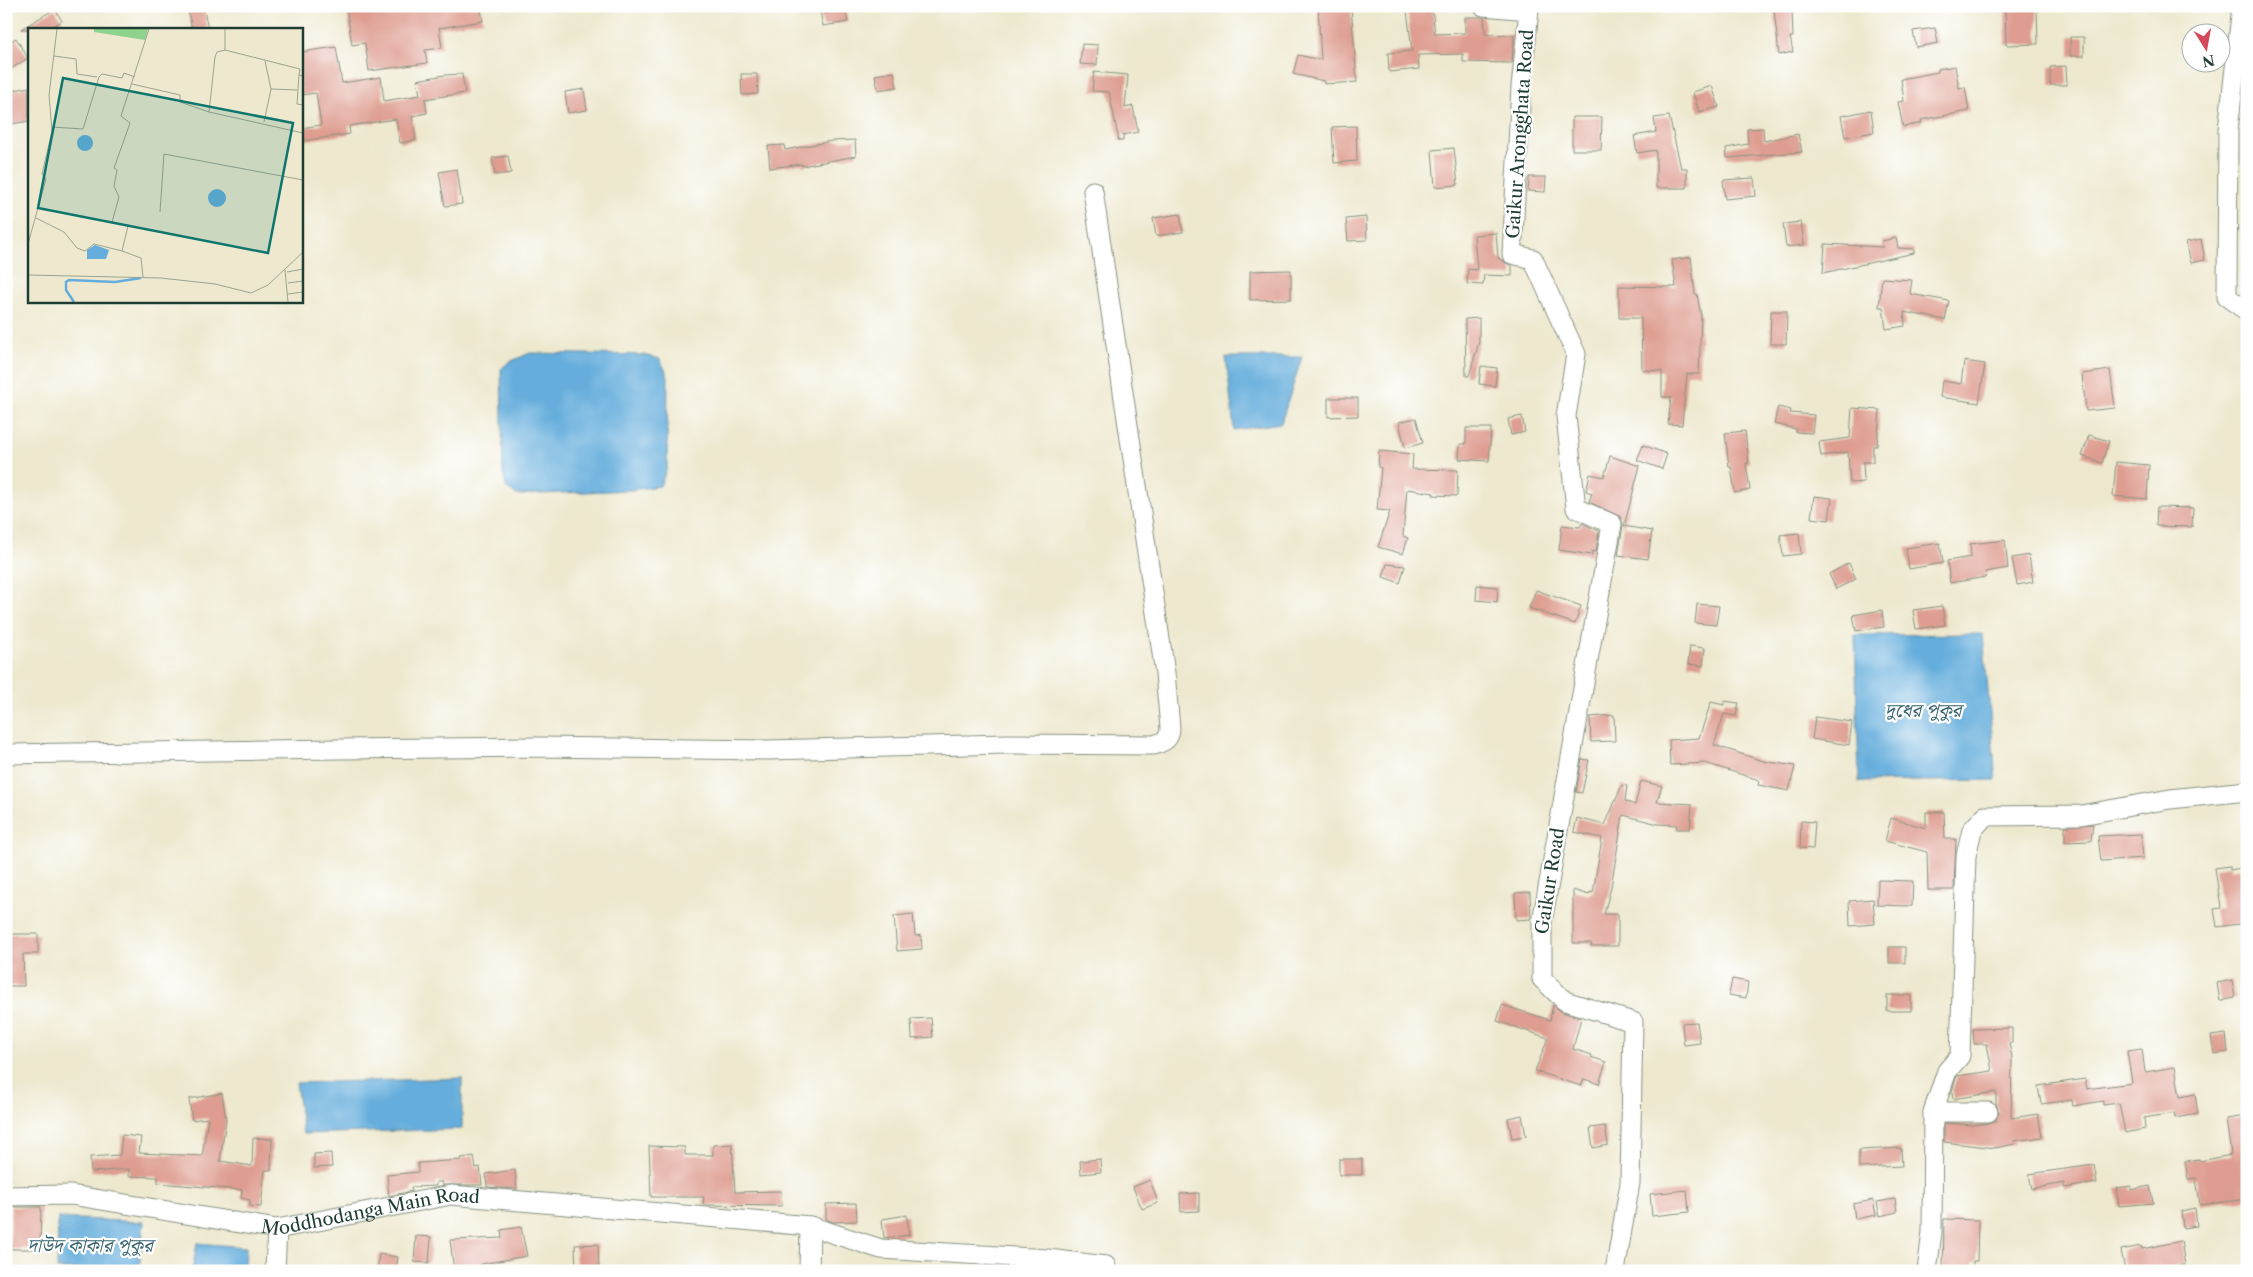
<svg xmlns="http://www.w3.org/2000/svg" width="2253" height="1277" viewBox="0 0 2253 1277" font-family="'Libre Caslon Text','Noto Serif Bengali',serif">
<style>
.water{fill:#65addc;stroke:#427588}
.building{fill:#de9d90}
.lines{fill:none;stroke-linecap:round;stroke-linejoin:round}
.minor-casing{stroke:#869281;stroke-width:21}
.minor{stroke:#fff;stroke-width:19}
.labels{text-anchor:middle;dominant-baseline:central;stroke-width:4.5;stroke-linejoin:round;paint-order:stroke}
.street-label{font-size:18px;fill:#1f3d34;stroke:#fff}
.water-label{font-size:19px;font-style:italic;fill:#38646f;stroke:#fff}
.inset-river{fill:none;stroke:#65addc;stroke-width:2.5}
.inset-road{fill:none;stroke:#9ba490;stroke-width:1}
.view{fill:#0f766e;fill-opacity:0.15;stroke:#0f766e;stroke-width:2.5}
.inset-edge{fill:none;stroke:#1f3d34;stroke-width:2.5}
</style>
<rect width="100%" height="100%" fill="#fff"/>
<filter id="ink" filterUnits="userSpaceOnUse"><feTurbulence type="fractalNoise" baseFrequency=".02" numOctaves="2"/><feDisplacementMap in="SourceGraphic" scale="10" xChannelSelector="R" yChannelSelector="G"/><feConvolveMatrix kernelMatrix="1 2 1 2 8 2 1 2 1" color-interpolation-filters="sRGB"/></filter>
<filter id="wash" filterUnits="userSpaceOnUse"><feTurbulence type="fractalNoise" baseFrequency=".0096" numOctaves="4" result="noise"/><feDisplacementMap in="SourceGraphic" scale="20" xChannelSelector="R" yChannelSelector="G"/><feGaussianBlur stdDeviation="1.12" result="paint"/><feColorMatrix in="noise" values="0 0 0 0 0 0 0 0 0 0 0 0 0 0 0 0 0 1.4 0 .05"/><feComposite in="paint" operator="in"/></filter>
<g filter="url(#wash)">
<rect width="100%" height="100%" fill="#ede8ce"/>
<!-- water -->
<path class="water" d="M530,353l114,2 16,4 8,17 -1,92 -7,18 -29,4 -114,5 -10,-6 -4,-15 -2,-105 8,-7z
M1226,357h76l-21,66 -47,7z
M1983,634l13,146 -137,2 -4,-147z
M462,1078v51l-159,5 -7,-51z
M58,1218l86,4 -5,49 -82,-2z
M197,1243l49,4 -1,24h-53z"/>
<g id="blocks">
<!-- building -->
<path class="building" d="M187,6h16l5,23h-16z
M346,6h134l3,15 -44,7 3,20 -17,2 2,13 -58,8 -4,-28 -13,2z
M1351,6l6,76 -33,2v-3l-31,-7 5,-19 23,5 -3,-52z
M2005,6h32l1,38 -32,1z
M845,7l3,15 -25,4 -3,-15z
M1432,7l3,27 30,-1v-16h19l1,17 29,1 -2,28 -49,-1v-8l-45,1 1,14 -30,3 -1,-19 24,-2 -5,-41z
M55,9l7,12 -14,8h-27z
M1792,9l1,28h-3l3,15 -14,3 -5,-45z
M1935,28l3,15 -22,4 -3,-16z
M2070,37h14v19h-14z
M16,38l12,20 -22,14v-28z
M1082,44l16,1 -1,20 -17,-1z
M336,47l6,36 39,-6 3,24 36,-6 -3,-15 28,-5 17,-1 3,19 -40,6 2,14 -15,3 4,24 -16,3 -4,-24 -47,7 1,8 -49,7v-13l20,-3 -5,-32 -15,2v-43z
M1955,66l4,22 6,-1 4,24 -48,9 1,3 -19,4 -5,-25 6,-1 -3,-22 37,-7v-3z
M2066,66l1,19h-17v-18z
M894,72l3,15 -19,3 -3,-15z
M1094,72l34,3 -3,33 8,-2 5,26 -15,3v6h-4l-10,-49 -17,-1z
M741,74h16l1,20 -16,1z
M1712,86l7,21 -20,5 -6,-20z
M29,87v34l-17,3 -6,-32z
M584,89l3,21 -19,3 -3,-21z
M1871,110l3,22 -29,5 -4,-21z
M1669,116l12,52h6v20h-31v-38l-19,3 -3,-17 22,-4 -2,-14z
M1572,117h30l-1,33h-29z
M1356,126l1,35 -23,2 -2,-36z
M1763,128l1,13 34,-7 4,18 -75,6 -1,-10 22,-4 -1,-15z
M855,140l1,16 -54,10v-2l-32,4 -2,-22 16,-1 1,5 46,-9z
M1454,148l4,37 -23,2 -3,-37z
M508,156l3,17 -16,2 -3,-17z
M457,169l5,35 -17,2 -6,-34z
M1529,177h17l-1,15 -17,-1z
M1754,178l2,18 -31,3 -2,-19z
M1180,214l3,18 -27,4 -3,-18z
M1366,217l1,23 -19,1 -2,-22z
M1801,222l3,23 -18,2 -3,-23z
M1496,233l2,25 14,8v10l-28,-1 -1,10 -16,-1 1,-15 9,1 -3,-35z
M1896,238l2,10 16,1v4l-91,20 2,-29 58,3 -1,-6z
M2201,239l4,21 -14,3 -5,-21z
M1691,257l4,37h2l4,22 -2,58h-12l-5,51 -14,-1 3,-27h-9v-26l-20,-1 -1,-52h-22v-32l57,1 -4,-27z
M1291,270v29l-41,1v-29z
M1882,278l30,2 -2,14 39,7 -4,19 -41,-8 1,14 -19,3 -3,-22h-4z
M1771,311h16l-1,33h-16z
M1479,318v24l-10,34h-3l-1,-57z
M1964,361l21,3 -6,39 -39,-6 2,-16 19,3z
M1481,366l16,2 -2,18 -16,-2z
M2110,370l5,38 -29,3 -4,-37z
M1328,398h30v18l-30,1z
M1778,407l13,3 -1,3 24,2 -2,18 -16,-1v-3l-22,-5z
M1852,408l28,2 -3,36h-4v16h-10l1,20 -14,1 -2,-31 -27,4 -2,-14 31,-4z
M1522,416l3,16 -14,3 -3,-16z
M1416,418l7,25 -18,5 -6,-26z
M1466,428h25l-2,33 -30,-2 1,-15h6z
M1745,431l4,32h-3l4,27 -15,3 -4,-26h-2l-4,-34z
M2089,435l20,6 -7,22 -20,-7z
M1643,445l24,9 -5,15 -25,-9z
M1379,451l34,3 -1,15 46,1 -1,26 -24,-1 1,-2 -27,-4 -4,47 5,2 -5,16 -25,-7 12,-36 -13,-1 4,-42 -3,-1z
M1610,456l30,10 -16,60 28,5 -4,28 -30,-4 5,-29 -2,-9 -32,-15 3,-9 -6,-2 4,-17 14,3z
M2116,462l33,3 -2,34 -34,-3z
M1814,496l18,2 -3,22 -18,-2z
M2157,507l36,1 -1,19 -36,-1z
M1582,523l17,8 -3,21 -4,-1v4l-33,-5 3,-25 18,2z
M1799,533l2,21 -18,2 -3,-21z
M2005,540l3,28 -23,4 1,5 -36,6 -3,-22 24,-4 -1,-13z
M1940,543l3,20 -34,6 -3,-21z
M2029,555l4,27 -16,3 -5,-27z
M1849,563l7,16 -20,10 -7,-15z
M1387,564l18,2 -5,17 -17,-6z
M1477,585l21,2 -1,15 -21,-2z
M1536,590l45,16 -6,18 -46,-16z
M1697,604l22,2 -3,19 -21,-2z
M1942,606l3,19 -29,4 -3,-19z
M1882,610l2,17 -28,4 -3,-16z
M1690,646l15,2 -2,18 -15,-2z
M1724,701l15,2 -3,13 -12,-2 -10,31 49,16 32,5 -6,25 -31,-6 1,-5 -54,-17 -35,2 -1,-25 30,-2 12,-36 13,3z
M1614,715l1,26 -24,1 -1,-25z
M1815,717l37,5 -3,23 -37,-6z
M1582,759l7,1 -7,33 -6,-1z
M1641,781l21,5 -5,16 35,2 -2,25h-14l1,-4 -19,-1 -35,-9 -12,72 -7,27h14v32h-27v-3h-18v-53l16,5 1,-3 3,1 9,-55 -28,-6 3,-14 28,7 17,-40 5,1 -2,15 10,4z
M1926,812h18l1,27h11l-2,51h-26l-1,-38 -42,-11 6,-23 35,10z
M1801,821l14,1 -2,27 -13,-1z
M2093,824l-2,17 -26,1v-16z
M2141,834l2,24 -42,3 -3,-25z
M2230,866v4l17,-3v56l-30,4 -3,-18 7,-1 -6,-40z
M1878,880l35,1 -1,25 -35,-1z
M1530,892l1,27 -15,1 -1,-27z
M1873,899l2,25 -25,2 -1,-25z
M913,914l2,22 6,-1 1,14 -25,2 -3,-35z
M6,934h32v20h-15l1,32h-18z
M1889,947h16v16h-16z
M1732,979l16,3 -2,16 -17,-3z
M2232,980l3,18 -15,3 -3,-18z
M1887,995h24v16h-24z
M1502,1005l48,15 3,-15 9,7 19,6 -8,31 19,6 -1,2 15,5 -7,22 -15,-5 -3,7 -46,-15 13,-33 -51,-17z
M931,1018l2,19 -21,2 -1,-20z
M1697,1022l3,21 -16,2 -2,-22z
M2012,1028v15h-3l3,14 -1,61 27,-4 4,23 -28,4 1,3 -20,4 -51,-6v-19l30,2 21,-3 4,-10 -3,-8v-12l-43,7 -1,-8 5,-15 35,-5 -5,-27h-13l-1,-15z
M2226,1034l2,18 -14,2 -3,-18z
M2142,1049l3,23 30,-5 5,30 15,-3 3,20 -23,4 -1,-5 -30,5 1,11 -20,4 -6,-30 -16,2v-4l-30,5 -1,-6 -31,4 -3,-18 47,-7 2,10 45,-6 -5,-32z
M222,1093l4,26 -6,42 32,5 1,-28 19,1 -1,31h-6l-4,37 -11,-1v-6l-9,-2 1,-8 -84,-7v-6l-29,-1v-7l-38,3 -1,-15 30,-2 2,-20 19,2 -2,16 63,3 6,-38 -16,2 -3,-21z
M1522,1115l4,21 -14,2 -4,-20z
M2247,1116v83l-47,6 -4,-27 -8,1 -3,-18 14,-2 1,2 31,-6 -5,-36z
M1605,1126l3,19 -15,3 -3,-20z
M732,1144l3,48 46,-1 1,15 -79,-1 1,-8h-53l-2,-51 36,1v8h28v-10z
M1901,1148l1,18 -43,2v-18z
M331,1153l1,14 -18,1v-14z
M474,1156l2,12 4,-1 2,18h-40v-3h-6v4l-25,1 1,4 -23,5 -2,-21 31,-3v-9l43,-3v-2z
M1100,1159l1,13 -20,2 -1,-13z
M1339,1159h23v16h-23z
M2094,1165l3,18 -33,5v-5l-32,6 -3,-15z
M515,1170l2,19 -30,-2 -1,-13z
M1150,1180l8,23 -16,6 -9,-22z
M2131,1186v4l19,-4 3,17 -34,3 -3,-18z
M1687,1190l2,22 -37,4 -2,-22z
M1199,1193v18l-18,1 -1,-18z
M1895,1199l2,13 -17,4 -3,-14z
M1873,1200l3,15 -21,4 -2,-15z
M856,1203l1,18 -24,1 -7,-3v-15z
M11,1207h30l-1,42h-30z
M2195,1208l2,18 -14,2 -2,-17z
M907,1215l2,20 -25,3 -2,-19z
M1944,1219l34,1 -1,41h-4v10h-30z
M521,1227l6,29 -46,8 1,7h-28l-4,-31 52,-2 -1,-8z
M416,1236l15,1 -2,26 -15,-1z
M2181,1241l4,24 -29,6h-31l-4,-21 20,-4 1,3z
M598,1244l1,27h-23l-1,-26z
M379,1254l19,3 -2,14h-19z"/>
</g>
</g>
<g filter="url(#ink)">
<use href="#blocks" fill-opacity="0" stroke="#869281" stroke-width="1"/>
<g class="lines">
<defs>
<g id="minor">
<path d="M1483,6l46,4 -8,77 -9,167 21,5 43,95 -10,62 10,92 36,16 -70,398v57l23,22 68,21 -3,161 -15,88"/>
<path d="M2242,6l-14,124 -1,167 20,14"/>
<path d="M6,754l333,-5 200,-2 228,3 240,-6 147,1c10,-3 16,-6 16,-17l-5,-55 -72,-482"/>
<path d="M1933,1112h55"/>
<path id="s1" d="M6,1196l65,-1 206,34 174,-34 359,31 -1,45"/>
<path d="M810,1226l71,23 167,10 58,7v5"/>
<path d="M275,1271l2,-42"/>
<path d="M1927,1271l5,-39 1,-120 14,-41 13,-15 6,-200 6,-26 13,-14 96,-1 89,-16 77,-8"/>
</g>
</defs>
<!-- minor casing -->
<use href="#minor" class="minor-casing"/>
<!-- minor -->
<use href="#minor" class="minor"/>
</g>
</g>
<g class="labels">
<!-- street labels -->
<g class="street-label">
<text transform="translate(1520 134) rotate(-86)">Gaikur Arongghata Road</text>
<text transform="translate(1550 881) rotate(-81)">Gaikur Road</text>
<text stroke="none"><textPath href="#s1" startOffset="369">Moddhodanga Main Road</textPath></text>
</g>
<!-- water labels -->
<g class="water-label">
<text x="1923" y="710">দুধের পুকুর</text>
<text x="90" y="1245">দাউদ কাকার পুকুর</text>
</g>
</g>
<!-- overview -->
<g transform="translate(28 28)">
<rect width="275" height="275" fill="#ede8ce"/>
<path d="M66,1h54l-3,11 -51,-8z" fill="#8ed38c"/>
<path d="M49 115a8 8 0 1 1 16 0a8 8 0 1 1-16 0ZM180 170a9 9 0 1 1 18 0a9 9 0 1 1-18 0ZM67,217l14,5 -3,9h-19v-9z" fill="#65addc"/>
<path class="inset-river" d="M46,274l-8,-12v-8l3,-2 46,2 26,-4"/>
<path class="inset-road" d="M197,1v21M197,22l-8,2 -2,5 -6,55 94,21M197,22l75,19 -1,6 4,1M26,28l22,3 1,15 20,3M271,47l-2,29 6,1M104,56l48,11v7l29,10M243,61l26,1M236,94l7,-33 -6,-28M24,99l31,2 16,-52 3,-3 20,4 2,-5 11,4M132,184l4,-58 139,26M8,190l28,14 13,16 8,3 9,-7 28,7M0,216l18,-65 -4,-5 10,-43 -3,-36 8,-66M257,242l3,32M259,244l16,-3M0,247l133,3 54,6 36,9 17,-8 35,-33M115,249l-2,-19 -19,-7 6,-25 -16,-4 7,-25 -5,-11 3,-16 -3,-2 16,-45 -9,-7 28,-87M260,255l15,-2M260,266l15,-2"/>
<path class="view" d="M35,50l230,45 -25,130 -230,-45z"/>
<rect width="275" height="275" class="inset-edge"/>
</g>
<!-- margin -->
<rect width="2253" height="1277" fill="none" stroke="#fff" stroke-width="25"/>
<!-- north arrow -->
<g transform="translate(2206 48) rotate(169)"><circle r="24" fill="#ffffff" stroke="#a5b1ae"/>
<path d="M0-4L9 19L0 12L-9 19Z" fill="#d1495b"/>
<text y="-8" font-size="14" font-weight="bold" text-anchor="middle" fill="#1f3d34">N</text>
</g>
</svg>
